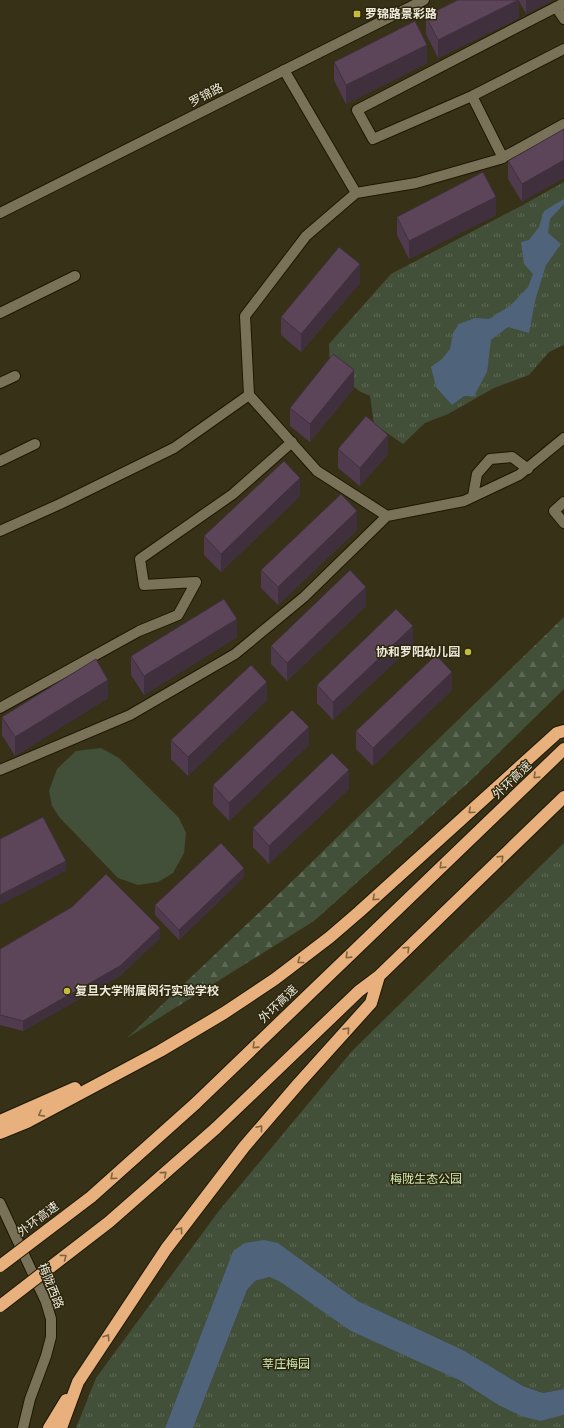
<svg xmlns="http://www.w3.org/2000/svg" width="564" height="1428" viewBox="0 0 564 1428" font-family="'DM Sans','Noto Sans SC',sans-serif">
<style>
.grass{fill:url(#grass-tufts)}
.forest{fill:url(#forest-firs)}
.pitch{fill:#425039}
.water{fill:#4f647a}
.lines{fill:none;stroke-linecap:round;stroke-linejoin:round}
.minor-casing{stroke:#1e1802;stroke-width:12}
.tertiary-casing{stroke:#1e1802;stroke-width:12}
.motorway-casing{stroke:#1e1802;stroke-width:14}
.minor{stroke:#797258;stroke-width:10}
.tertiary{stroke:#797258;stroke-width:10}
.motorway{stroke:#e8b07c;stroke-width:12}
.motorway-bridge-casing{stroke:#1e1802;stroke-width:14;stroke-linecap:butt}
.motorway-bridge{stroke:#e8b07c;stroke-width:12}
.wall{fill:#4f3b4d}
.shaded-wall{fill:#40303e}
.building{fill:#5c4559;stroke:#40303e}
.oneway{stroke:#81653f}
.poi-dot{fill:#c6bc3c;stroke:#2d270e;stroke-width:1.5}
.labels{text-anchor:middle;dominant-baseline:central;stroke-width:3;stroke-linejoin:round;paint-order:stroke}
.poi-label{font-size:12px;font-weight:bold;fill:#ede9da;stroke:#2d270e;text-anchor:start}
.street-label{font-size:12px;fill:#ede9da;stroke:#2d270e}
.park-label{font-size:12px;fill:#ceebb9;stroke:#2d270e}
</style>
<defs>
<pattern id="grass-tufts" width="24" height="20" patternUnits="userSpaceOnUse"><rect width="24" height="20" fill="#425039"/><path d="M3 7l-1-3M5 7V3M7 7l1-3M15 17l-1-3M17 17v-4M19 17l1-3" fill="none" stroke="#5e6955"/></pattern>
<pattern id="forest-firs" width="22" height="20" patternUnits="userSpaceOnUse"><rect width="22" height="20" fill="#425039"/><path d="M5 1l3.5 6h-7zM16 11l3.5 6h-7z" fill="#5e6955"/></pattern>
</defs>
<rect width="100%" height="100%" fill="#373118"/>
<!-- grass -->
<path class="grass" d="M564,182v163l-15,7 -20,23 -35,13 -46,26 -23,9 -22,21 -29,-20 -4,-28 -11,-5 -29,-25 -1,-22 62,-70 130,-68z
M564,843v546l-21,4 -20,-7 -60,-36 -105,-49 -80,-58 -45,8 -68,177h-89l20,-50 122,-166 134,-161z
M271,1277l188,103 41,26 41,15 23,-6v13h-371l54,-138 8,-9z"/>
<!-- forest -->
<path class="forest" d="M564,617v72l-95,93 -155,139 -187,117 157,-149z"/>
<!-- pitch -->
<path class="pitch" d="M101,748l18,10 60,60 7,15 -2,20 -11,20 -15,9 -20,3 -20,-7 -58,-60 -8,-12 -3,-15 8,-22 19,-18z"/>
<!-- water -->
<path class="water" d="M564,199v5l-14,15 -2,14 13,11 -15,21 -11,36 -6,32 -21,-6 -17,13 -4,32 -13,24h-10l-12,9 -16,-18 -5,-20 11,-8 8,-10 3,-16 6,-9 16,-6 14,1 22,-14 17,-18 5,-13 -9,-10 -3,-22 8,-2 10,-13 5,-16z
M264,1240l14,3 80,58 105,49 60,36 20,7 21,-4v26l-23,6 -17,-4 -24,-11 -41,-26 -108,-49 -69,-48 -12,-6 -15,4 -8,9 -54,138h-28l68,-177 12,-8z"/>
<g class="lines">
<defs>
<path id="minor" d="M556,7l8,12
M284,70l72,123 60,-10 84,-24 64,-35
M472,96l92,-47
M503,158l-31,-62 -99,43 -16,-29 207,-107
M356,193l-50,43 -61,80 4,79 68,76 70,45
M0,313l75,-37
M0,383l15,-7
M0,461l35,-17
M473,496l4,-22 13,-15 22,-2 16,12
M564,502l-10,9 10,12
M0,531l60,-27 114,-56 75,-53
M0,708l139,-77 39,-16 18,-33 -52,3 -4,-26 93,-65 59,-52
M0,770l130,-55 105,-61 69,-57 83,-81 77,-15 55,-26 45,-37"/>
<path id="tertiary" d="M0,213l424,-213
M0,1203l46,99 5,17v18l-5,19 -16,43 -7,29"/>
<path id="motorway" d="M195,1104l369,-355
M0,1121l75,-33
M215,1129l144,-138 20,-15 185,-179
M0,1133l27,-11 133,-71 64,-38 51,-34 55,-42 29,-25 198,-179 7,-2
M49,1428l17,-28
M61,1428l17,-46 88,-133 78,-102 55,-64 72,-80 8,-27"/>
</defs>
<!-- minor casing -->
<use href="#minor" class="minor-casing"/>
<!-- tertiary casing -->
<use href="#tertiary" class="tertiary-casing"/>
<!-- motorway casing -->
<use href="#motorway" class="motorway-casing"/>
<!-- minor -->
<use href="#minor" class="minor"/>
<!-- tertiary -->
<use href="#tertiary" class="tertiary"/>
<!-- motorway -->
<use href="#motorway" class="motorway"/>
<defs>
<path id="motorway-bridge" d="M0,1266l91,-69 104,-93
M0,1306l109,-84 106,-93"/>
</defs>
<!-- motorway-bridge casing -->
<use href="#motorway-bridge" class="motorway-bridge-casing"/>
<!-- motorway-bridge -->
<use href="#motorway-bridge" class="motorway-bridge"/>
</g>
<!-- wall -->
<path class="wall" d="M458,0h95l-27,14 -7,-13v17l-81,40 -12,-24v-18z
M334,62l93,1 -81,41 -12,-24z
M564,129l-42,73 -14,-23v-18z
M496,215l-87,44 -12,-24v-18z
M360,283l-59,69 -20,-17v-18z
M354,388l-44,54 -20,-16v-18z
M338,449l50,5 -28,32 -22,-18z
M300,496l-79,76 -17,-17v-19z
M357,530l-79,75 -17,-17v-18z
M366,606l-79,75 -16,-17v-18z
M237,637l-93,58 -13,-20v-19z
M413,645l-80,75 -16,-17v-18z
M452,690l-79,76 -17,-17v-18z
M108,698l-93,58 -13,-21v-18z
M267,700l-79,76 -17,-17v-19z
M309,745l-80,76 -16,-17v-19z
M349,789l-80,75 -16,-17v-19z
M244,877l-65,63 -24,-25v-10z
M160,938l-40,38 -97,55 -23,-6v-76z"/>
<!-- shaded-wall -->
<path class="shaded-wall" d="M518,0h1v18l-81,40v-18z
M526,0h27l-27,14z
M427,45v18l-81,41v-19z
M564,160v18l-42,24v-18z
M496,197v18l-87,44v-18z
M360,264v19l-59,69v-18z
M354,370v18l-44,54v-18z
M388,435v19l-28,32v-18z
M300,478v18l-79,76v-18z
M357,511v19l-79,75v-18z
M366,587v19l-79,75v-18z
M237,619v18l-93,58v-19z
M413,626v19l-80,75v-18z
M452,672v18l-79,76v-18z
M108,680v18l-93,58v-19z
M267,682v18l-79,76v-19z
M309,727v18l-80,76v-18z
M349,770v19l-80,75v-18z
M66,861v10l-66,34v-10z
M244,868v9l-65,63v-10z
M160,928v10l-40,38 -97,55v-10z"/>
<!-- building -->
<path class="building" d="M458,0h60l-80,40 -12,-24z
M415,21l12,24 -81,40 -12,-23z
M564,129v31l-42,24 -14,-23z
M483,172l13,25 -87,44 -12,-24z
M339,247l21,17 -59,70 -20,-17z
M333,354l21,16 -44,54 -20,-16z
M366,416l22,19 -28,33 -22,-19z
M284,461l16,17 -79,76 -17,-18z
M341,494l16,17 -79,76 -17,-17z
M350,570l16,17 -79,76 -16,-17z
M224,599l13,20 -93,57 -13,-20z
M396,609l17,17 -80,76 -16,-17z
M436,655l16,17 -79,76 -17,-17z
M96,659l12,21 -93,57 -13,-20z
M251,665l16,17 -79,75 -17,-17z
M292,710l17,17 -80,76 -16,-18z
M332,753l17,17 -80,76 -16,-18z
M43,817l23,44 -66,34v-56z
M221,843l23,25 -65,62 -24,-25z
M106,874l54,54 -40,38 -97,55 -23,-6v-66l72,-42z"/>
<!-- one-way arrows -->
<defs><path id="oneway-chevron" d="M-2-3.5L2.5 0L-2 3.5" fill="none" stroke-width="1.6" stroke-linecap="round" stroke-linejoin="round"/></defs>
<g class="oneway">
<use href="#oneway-chevron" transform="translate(536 776) rotate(136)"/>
<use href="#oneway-chevron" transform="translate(471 811) rotate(138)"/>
<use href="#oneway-chevron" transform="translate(501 858) rotate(-44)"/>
<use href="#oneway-chevron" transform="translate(442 866) rotate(136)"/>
<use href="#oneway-chevron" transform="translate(375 898) rotate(138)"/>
<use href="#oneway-chevron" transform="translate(407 949) rotate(-44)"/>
<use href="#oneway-chevron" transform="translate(348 956) rotate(136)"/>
<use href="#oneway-chevron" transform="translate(300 961) rotate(143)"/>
<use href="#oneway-chevron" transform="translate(347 1030) rotate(-48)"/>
<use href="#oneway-chevron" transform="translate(255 1046) rotate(136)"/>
<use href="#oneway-chevron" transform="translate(41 1114) rotate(152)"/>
<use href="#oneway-chevron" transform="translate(260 1128) rotate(-50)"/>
<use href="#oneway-chevron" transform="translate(164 1174) rotate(-41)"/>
<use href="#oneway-chevron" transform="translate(113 1177) rotate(138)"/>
<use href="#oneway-chevron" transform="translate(180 1230) rotate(-53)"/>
<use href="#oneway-chevron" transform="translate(64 1257) rotate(-37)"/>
<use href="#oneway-chevron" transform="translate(107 1337) rotate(-57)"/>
</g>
<!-- markers -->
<g class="poi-dot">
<rect x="353" y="10" width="8" height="8" rx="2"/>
<circle cx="468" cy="652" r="4"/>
<circle cx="67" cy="991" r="4"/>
</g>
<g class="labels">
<!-- poi labels -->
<g class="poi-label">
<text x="365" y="14">罗锦路景彩路</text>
<text x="460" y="652" text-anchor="end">协和罗阳幼儿园</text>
<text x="75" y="991">复旦大学附属闵行实验学校</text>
</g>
<!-- street labels -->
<g class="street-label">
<text transform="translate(206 95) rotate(-27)">罗锦路</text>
<text transform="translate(512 780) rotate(-44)">外环高速</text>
<text transform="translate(278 1004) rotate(-44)">外环高速</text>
<text transform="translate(38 1219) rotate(-37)">外环高速</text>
<text transform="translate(51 1286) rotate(68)">梅陇西路</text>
</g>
<!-- park labels -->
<g class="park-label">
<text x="426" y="1179">梅陇生态公园</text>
<text x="286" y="1364">莘庄梅园</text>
</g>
</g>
</svg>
